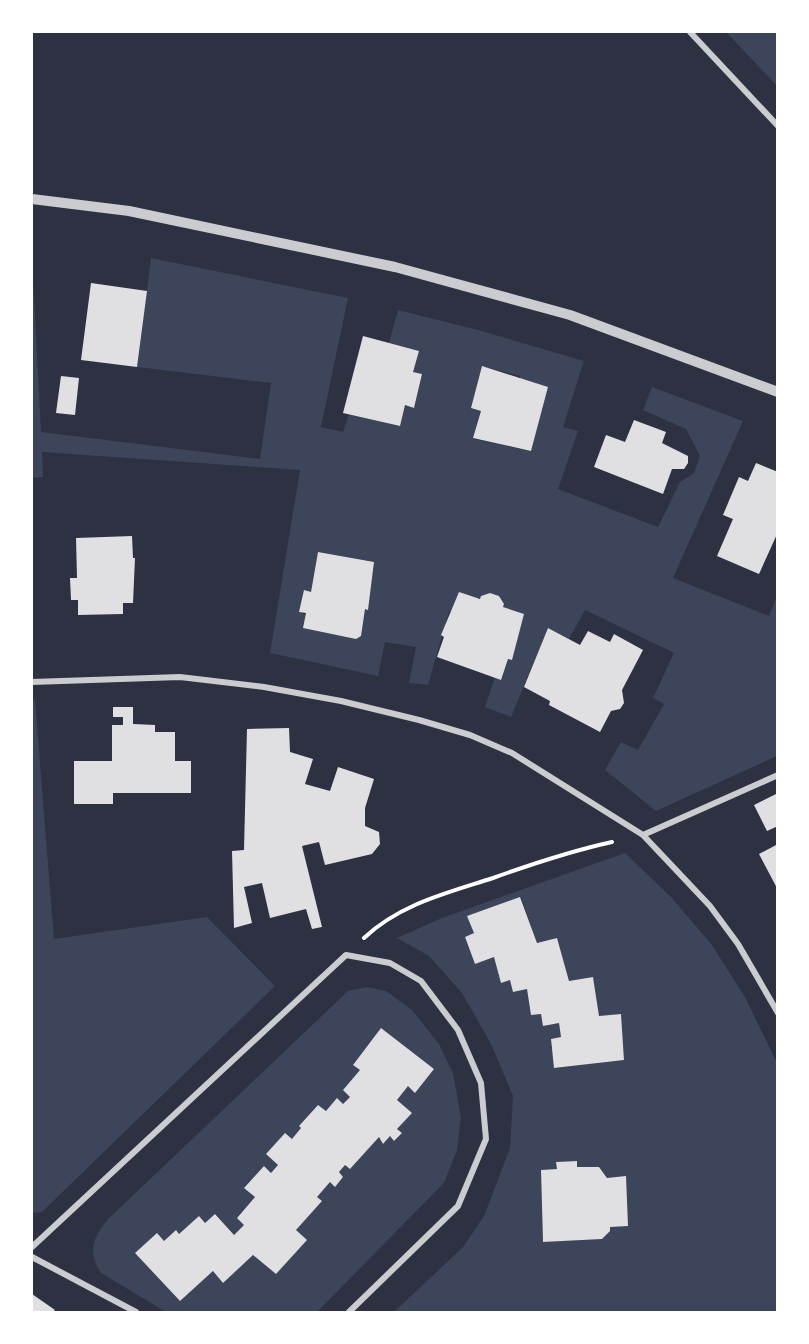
<svg xmlns="http://www.w3.org/2000/svg" width="809" height="1344" viewBox="0 0 809 1344" font-family="Jost,sans-serif">
<style>
.green{fill:#3c4559;fill-rule:evenodd}
.building{fill:#e0e0e3}
.lines{fill:none;stroke-linecap:round;stroke-linejoin:round}
.path{stroke:#fff;stroke-width:4}
.minor{stroke:#caccd0;stroke-width:6}
.tertiary{stroke:#caccd0;stroke-width:10}
</style>
<rect width="100%" height="100%" fill="#2d3142"/>
<!-- green -->
<path class="green" d="M726,32h51v54z
M151,258l197,40 -27,129 22,5 6,-18 50,12 6,-21 9,3 8,-34 -9,-2 6,-21 -30,-8 9,-33 80,20 106,31 -21,66 15,4 -20,58 100,38 22,-45 14,-9 6,-17 -14,-27 -43,-19 9,-23 91,34 -70,157 96,38 8,-20v160l-121,55 -51,-41 16,-28 17,8 26,-46 -11,-6 21,-45 -89,-43 -16,29 -21,-11 -37,89 -26,-10 10,-30 6,2 7,-20 4,1 11,-46 -20,-7 1,-3 -5,-8 -9,-3 -41,19 -21,73 -19,-2 7,-36 -31,-5 -7,34 -108,-23 30,-183 -258,-18 1,25 -11,1v-218l9,172 219,27 11,-76 -134,-16zM482,366l38,10v4l28,7 -17,64 -57,-12 7,-28 -10,-3zM318,552l56,10 -6,47h-3l-5,27 -4,3 -56,-27 11,-20z
M35,700l19,239 153,-22 68,69 -233,226 -10,1v-512z
M625,853l47,45 40,47 34,54 31,64v249h-383l69,-65 21,-31 26,-68 3,-52 -22,-52 -29,-51 -33,-37 -32,-18 45,-20zM521,897l16,46 20,-5 12,43 24,-4 6,39 22,-2 3,46 -69,8 -3,-20 -3,-1 3,-1 -1,-7 10,-2 -2,-14 -16,3 -2,-12 -10,1v-7l-3,-1 2,-1 -3,-17 -13,3 -4,-12 -9,3 -1,-7h-3l2,-2 -5,-17 -19,7 -10,-27 9,-4 -6,-17zM577,1161v6h22l8,11 19,-1 -16,50 -8,12 -59,3 -2,-72 16,-1v-7z
M367,987l19,4 26,19 27,34 14,29 8,44 -4,33 -13,33 -127,129h-151l-65,-39c-14,-22 -8,-35 7,-54l240,-228zM381,1028l53,41 -18,23 -8,-6 -11,14 14,13 -14,16 5,4 -7,8 -5,-5 -7,8 -4,-7 -29,32 -5,-4 -6,7 4,5 -8,9 -5,-4 -13,15 5,4 -26,29 10,10 -30,34 -23,-19 -30,27 -10,-11 -33,30 -45,-48 21,-19 8,7 12,-11 3,4 20,-18 6,7 10,-9 19,21 10,-10 -7,-8 18,-20 -11,-10 20,-21 7,7 7,-8 -12,-11 19,-21 7,6 9,-11 -2,-2 19,-21 8,6 11,-12 6,5 7,-7 -7,-7 17,-20 -7,-5z"/>
<!-- building -->
<path class="building" d="M91,283l56,8 -10,76 -56,-7z
M363,336l56,15 -6,21 9,2 -8,34 -9,-3 -5,21 -57,-13z
M482,366l66,21 -17,64 -58,-13 8,-27 -10,-3z
M61,376l18,2 -4,37 -19,-2z
M634,420l32,12 -4,11 26,13v7l-4,6h-12l-9,25 -69,-27 12,-32 19,7z
M756,463l22,9v60l-19,42 -42,-18 16,-37 -10,-4 16,-38 9,4z
M132,536l1,22h2l-2,45h-10v11l-45,1v-15h-7l-1,-22h7l-1,-40z
M318,552l56,10 -6,48 -3,-1 -4,27 -5,3 -53,-11 3,-15 -7,-1 5,-22 7,2z
M459,592l21,7 1,-3 9,-3 9,3 5,8 -1,3 21,7 -12,46 -4,-1 -7,21 -64,-23 7,-20 -3,-2z
M548,628l32,17 8,-14 22,11 4,-8 29,16 -21,40 2,13 -4,6 -9,2 -11,21 -51,-27 1,-4 -26,-14z
M113,707h20v17l22,1v7h20v29h16v32h-78v11h-39v-43h38v-36h11v-8h-10z
M289,728l1,24 23,7 -8,25 25,7 8,-24 36,12 -9,29v18l14,6 1,12 -8,10 -47,11 -6,-23 -17,4 20,81 -10,2 -6,-20 -36,9 -8,-35 -18,4 8,36 -18,5 -2,-77 12,-1 3,-121z
M778,793v33l-11,5 -13,-26z
M778,844v46l-19,-36z
M520,897l17,46 20,-5 12,43 24,-4 6,39 22,-2 3,46 -70,8 -3,-29 10,-2 -2,-14 -16,3 -2,-12 -10,1 -4,-26 -14,3 -3,-12 -9,3 -7,-26 -19,7 -10,-27 9,-4 -7,-17z
M381,1028l53,41 -19,24 -7,-7 -11,14 15,13 -15,16 5,4 -8,8 -4,-5 -7,8 -4,-7 -29,32 -5,-4 -6,7 4,5 -8,10 -5,-5 -13,15 5,4 -26,29 11,10 -31,34 -23,-19 -30,28 -10,-12 -33,30 -45,-48 22,-20 7,8 12,-11 3,4 20,-18 6,7 10,-9 19,21 10,-10 -7,-7 18,-21 -11,-9 20,-22 7,7 7,-8 -12,-11 19,-21 7,6 9,-11 -2,-2 19,-21 8,6 11,-13 6,6 7,-7 -7,-7 17,-20 -7,-5z
M577,1161v6h22l8,11 19,-2 2,50 -18,1v4l-8,8 -59,3 -2,-72 16,-1 -1,-7z
M32,1294l23,16 -2,2h-21z"/>
<g class="lines">
<!-- path -->
<path class="path" d="M364,938c36,-34 83,-45 129,-60 39,-14 78,-27 119,-36"/>
<!-- minor -->
<path class="minor" d="M690,32l88,94
M32,682l148,-5 84,10 77,14 78,19 51,15 42,18 131,82 67,71 28,38 40,69
M643,835l135,-60
M32,1247l314,-292 44,8 31,18 37,49 23,53 5,56 -28,67 -109,106
M32,1257l104,55"/>
<!-- tertiary -->
<path class="tertiary" d="M32,199l97,12 266,56 175,48 208,77"/>
</g>
<!-- border -->
<rect width="809" height="1344" fill="none" stroke="#ffffff" stroke-width="66"/>
</svg>
